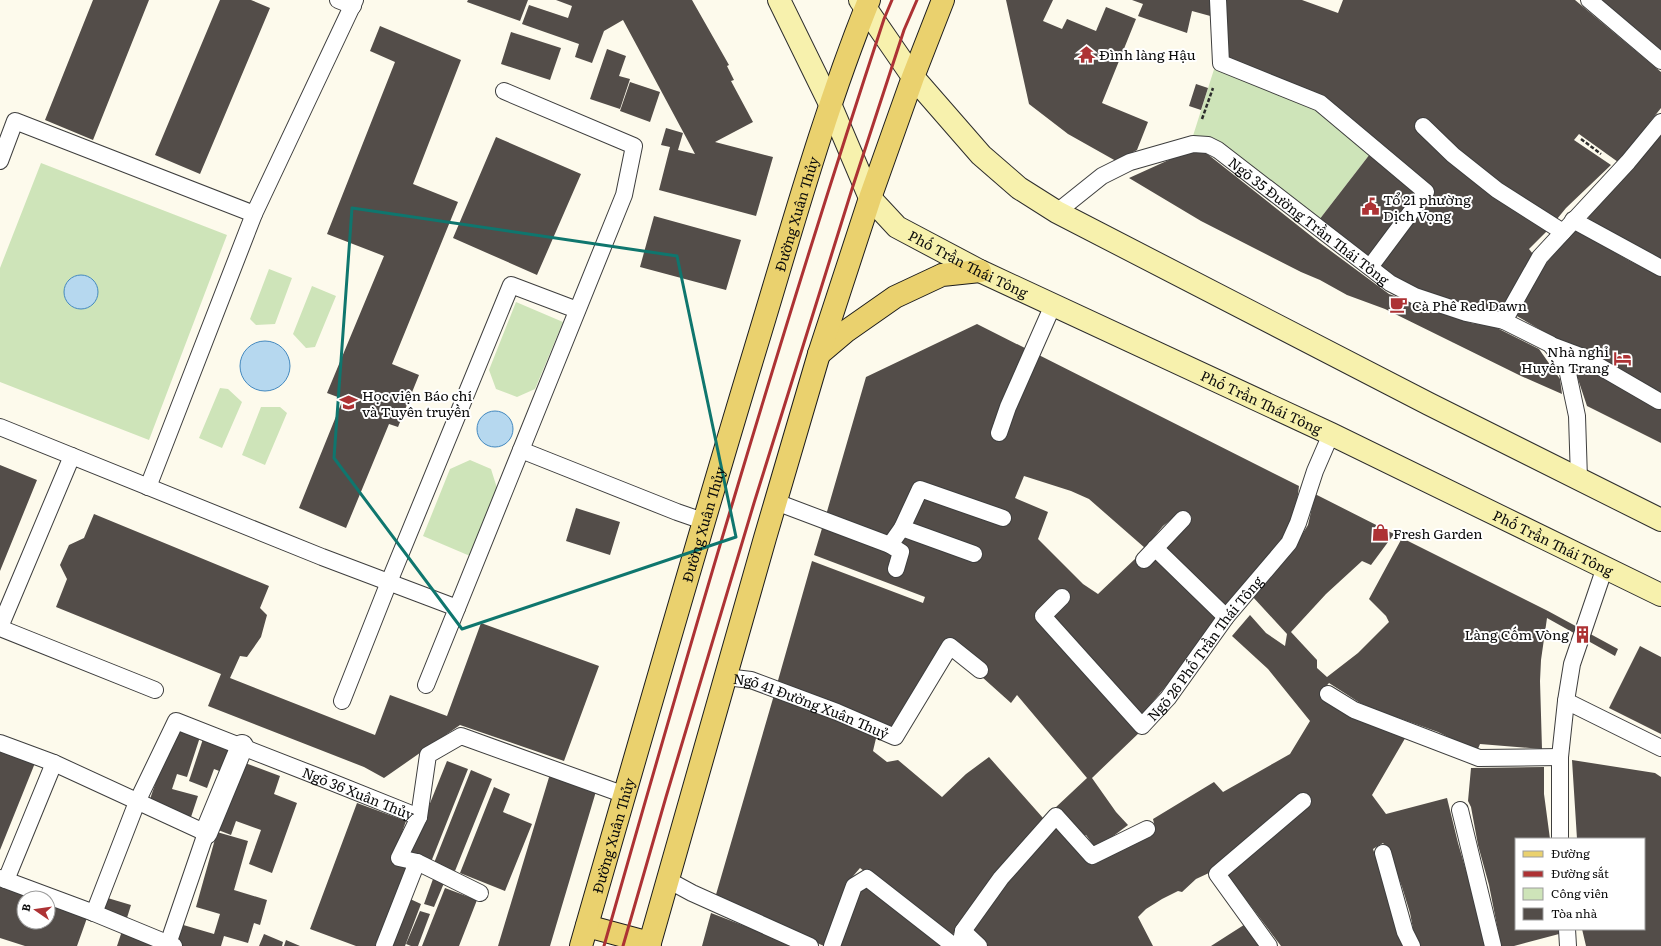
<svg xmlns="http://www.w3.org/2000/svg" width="1661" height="946" viewBox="0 0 1661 946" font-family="Literata,serif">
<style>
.green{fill:#cee4b9}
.water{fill:#b6d8ef;stroke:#4489bf}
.building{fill:#534d49}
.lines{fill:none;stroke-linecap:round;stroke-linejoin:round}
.lane-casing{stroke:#3e3e3e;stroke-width:18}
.street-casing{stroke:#3e3e3e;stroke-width:24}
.secondary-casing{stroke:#2d2d2d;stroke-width:24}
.primary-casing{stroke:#1c1c1c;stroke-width:24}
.path{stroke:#2d2d2d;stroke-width:2.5;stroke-dasharray:4 2;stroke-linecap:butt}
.lane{stroke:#fff;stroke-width:16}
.street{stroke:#fff;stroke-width:22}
.secondary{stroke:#f7f1ad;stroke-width:22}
.primary{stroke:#ead16e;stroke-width:22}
.rail{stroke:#ad3234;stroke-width:3}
.marked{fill:none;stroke:#0f766e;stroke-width:3;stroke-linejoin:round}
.labels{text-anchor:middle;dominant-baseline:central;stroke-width:4;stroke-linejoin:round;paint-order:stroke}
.poi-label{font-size:14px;fill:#0b0b0b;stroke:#fff;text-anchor:start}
.street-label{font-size:14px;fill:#0b0b0b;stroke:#fff}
</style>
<rect width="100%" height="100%" fill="#fdfaec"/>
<!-- green -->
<path class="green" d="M1216,63l99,43 55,48 -51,66 -127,-81z
M41,163l186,72 -78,205 -149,-58v-114z
M269,269l23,9 -17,46 -19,1 -6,-6z
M312,286l24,10 -21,51 -9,1 -13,-14z
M516,302l47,20 -28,67 -18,8 -21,-8 -7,-19z
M220,388l8,1 14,13 -20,46 -23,-10z
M261,407h19l7,6 -22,52 -23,-10z
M470,460l21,9 6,19 -27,68 -47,-20 27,-67z"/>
<!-- water -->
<path class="water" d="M64 292a17 17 0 1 1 34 0a17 17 0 1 1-34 0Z
M240 366a25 25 0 1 1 50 0a25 25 0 1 1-50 0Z
M477 429a18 18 0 1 1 36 0a18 18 0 1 1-36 0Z"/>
<!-- building -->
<path class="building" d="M93,0h56l-56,140 -48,-20z
M220,0h31l19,8 -70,166 -45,-19z
M468,0h60l-8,21 -53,-19z
M556,0h136l37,65 -2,1 7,14 -3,1 22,41 -38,20 58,15 -17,59 -97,-26 11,-43 -9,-2 5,-17 17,5 -5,17 17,4 -58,-108 -14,-26 -19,11 -12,32 -17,-6 4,-13 -57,-20 7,-19 39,13 4,-12z
M1006,0h47l-10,21 19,8 5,-10 29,12 10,-24 30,12 -34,84 46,19 -11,28 -21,11 -48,-27 -39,-30z
M1132,0h80l2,17 -22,-6 -5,22 -49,-17 5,-12z
M1224,0h78l36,13 5,-13h232l86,72v36l-43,54 -39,-28 -5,6 37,25 -45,43 -9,11 -83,-52 -53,-49 -6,8 11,11 122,93 -19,19 4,5 -32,57 -37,-6 -18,-5 -35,-14 -34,-21 56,-73 -54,-47 -137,-78 -16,-6z
M1597,0h64v53z
M380,26l81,34 -48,124 45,18 -66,162 27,11 -21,52 -9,-3 -43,104 -47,-20 44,-109 -16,-6 57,-137 -57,-22 68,-172 -25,-11z
M511,32l50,16 -11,32 -49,-16z
M607,49l19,7 -7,20 11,3 -10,30 -30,-10z
M630,82l30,10 -10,30 -30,-11z
M1196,84l12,4 -7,22 -12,-4z
M1661,135v126l-71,-41 -3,-5 37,-37z
M496,137l85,37 -44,101 -84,-37z
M1193,149h8l119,94 69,51 82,29 24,4 44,22 21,30 2,15 -41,-18 -136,-67 -38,-14 -27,-15 -19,-8 -100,-51 -72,-43z
M1370,154l50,39 -49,67 -52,-40z
M654,216l87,24 -15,50 -86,-23z
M1578,231l50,29 33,17v117l-108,-57 -38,-22 26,-45 30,-38z
M977,324l322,162 -4,33 -21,36 -50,53 -58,-60 26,-30 -10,-7 -19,15 -18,22 -56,-49 -18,-8 -47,-15 -9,22 33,14 -10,27 45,45 15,10 38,-36 22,-4 60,67 -14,12 2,5 -65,78 -98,-109 98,124 -49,47 24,34 12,13 -32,24 -10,-14 -5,1 -26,-28 32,-30 -70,-83 -6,8 -29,-26 -34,-38 -57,90 -114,-45 35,-123 111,42 2,-6 -111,-42 9,-30 73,20 4,-8 69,19 -59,-30 17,-40 -11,-4 -11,30 -14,27 -65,-24 40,-138z
M1580,361l81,44v38l-74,-37 -14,-42z
M0,465l37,15 -37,91z
M1315,494l79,40 -23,31 -9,-4 -36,33 -35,38 26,28v8l10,9 31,-24 31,-31 -3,-6 -17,-17 33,-61 146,73 70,38 -3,7 -68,-38 -6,42 -1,21 2,68 -62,-5 -3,7 -39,-19 -59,-21 -19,-8 -31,-20 -9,10 4,7 83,35 -35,60 14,19 61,-16 11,45 30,103h-69l-4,-7 -5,-26 -8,-26 -14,-38 -5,-6 -10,6 33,97h-125l-40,-53 -30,-21 -15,7 -14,13 -4,-1 -16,8 -16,10 -8,8 15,29h-166l-17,-14 34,-49 51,-58 40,39 45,-25 15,-11 -2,-9 61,-37 9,10 67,-38 20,-33 -42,-52 -36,-33 18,-21 16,18 19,13 2,-12 -35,-38 35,-38 21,-33z
M576,508l44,14 -10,33 -44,-14z
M94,514l175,72 -9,22 7,7 -6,22 -14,20 -7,-1 -10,22 145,57 15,-40 57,21 34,-93 118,43 -35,95 -104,-36 -76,53 -20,-11 -156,-61 13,-32 -165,-67 11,-28 -7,-14 9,-20 15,-7z
M1640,646l21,11v77l-52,-26z
M774,695l103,39 -4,17 14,11 11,-2 44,37 24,-23 23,-17 54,61 -40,47 -52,72 -91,-69 -12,14 -24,64 -109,-48z
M175,726l26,8 -14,43 -10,-3 -5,15 26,7 -7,21 -42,-15z
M204,736l32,10 -9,28 -13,-5 -7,19 -18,-7z
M0,749l35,14 -35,87z
M237,760l43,16 -6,18 23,9 -25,70 -23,-9 12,-34 -25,-9 -5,14 -18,-7z
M1572,760l83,13 6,4v169h-75l-4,-17h62v-90h-67z
M447,761l21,8 -37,93 -21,-9z
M1544,767v27l6,45h-34v90h43v5l-45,12h-13l-12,-61 -11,-40 -7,-38 -3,-6 3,-33z
M471,770l21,9 -37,92 -21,-8z
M550,774l47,14 -47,158h-52z
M494,787l16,7 -7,18 29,12 -27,67 -45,-18z
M357,803l49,18 -14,40 15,6 -26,69h-2l-4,10h-19l-46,-17z
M217,832l31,9 -14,49 33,10 -7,25 -6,-2 -6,20 -24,-7 -3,10h-42l-5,-1 6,-21 34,10 6,-20 -24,-7z
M433,879l11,4 -10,24 -10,-3z
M0,884l36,14h-12v24h24v-20l39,16 -10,28h-52l-25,-8z
M871,885l73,61h-105l21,-57z
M445,888l32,12 -18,46h-37z
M101,896l30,9 -5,16 -30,-10z
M408,898l13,6 -16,42h-16z
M420,911l10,3 -12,32h-7l-5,-2z
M711,913l44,17 36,16h-89z
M1247,923l16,23h-52z
M122,931l43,15h-48z
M264,934l19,8 -1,4h-23z
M286,940l14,6h-16z"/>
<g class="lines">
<defs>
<g id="lane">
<path d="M338,0l15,6"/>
<path d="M1218,0l3,63 99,40 106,89 -56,75"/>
<path d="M1589,0l72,61"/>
<path d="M1423,126l30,29 44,35 66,42"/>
<path d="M0,161l15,-40 239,93"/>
<path id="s1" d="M1057,212l45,-36 28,-14 63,-18 15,1 10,5 172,133 25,13 51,17 38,8 46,23 16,20 11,52 2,63"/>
<path d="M1573,220l88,48"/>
<path d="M1504,321l36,-64 88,-95 33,-40"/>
<path d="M1551,345l32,12 76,44"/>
<path d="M0,427l322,130 135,51"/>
<path d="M999,433l9,-26 45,-102"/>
<path d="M521,450l156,62 26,9"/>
<path d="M148,487l106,-273 101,-214"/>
<path d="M776,502l114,43"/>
<path d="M902,528l72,26"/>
<path d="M1155,548l71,69"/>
<path d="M1144,560l39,-41"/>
<path d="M896,569l5,-17 -11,-7 12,-17 18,-39 83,29"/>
<path id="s2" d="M1062,597l-19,19 99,110 26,-28 58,-81 63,-74 9,-20 17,-52 16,-37"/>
<path d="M0,627l72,-171"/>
<path d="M0,628l155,62"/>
<path id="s3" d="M726,677l25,3 86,32 58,25 55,-91 30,24"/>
<path d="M426,685l198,-490 10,-49 -130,-55"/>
<path d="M1328,694l26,16 125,48 81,-1"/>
<path d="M342,701l47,-119 122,-297 66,25"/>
<path d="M1566,701l95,47"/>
<path d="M0,743l54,20 152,70 -38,111"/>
<path d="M1460,810l33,136"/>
<path d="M1560,839v-82l6,-56 6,-37 33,-97"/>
<path d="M1383,853l22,79 7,14"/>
<path d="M417,862l63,31"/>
<path d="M0,878l94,35 80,33"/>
<path d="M6,880l48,-117"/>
<path d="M668,880l24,13 118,53"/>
<path id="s4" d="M94,913l43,-111 39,-81 143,56 100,40"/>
<path d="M1567,929l1,17"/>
<path d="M963,931l16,15"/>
<path d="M384,946l33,-84 -18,-4 20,-41 9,-62 33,-19 164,59"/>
<path d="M832,946l22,-60 13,-8 87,68"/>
<path d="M960,946l3,-15 38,-53 55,-62 36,40 55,-27"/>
<path d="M1269,946l-52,-72 86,-73"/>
</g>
<path id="street" d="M206,833l36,-87"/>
<g id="secondary">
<path id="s5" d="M779,0l51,104 40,94 27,29 83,44 351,163 330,161"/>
<path d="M860,0l53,77 68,78 38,33 38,24 372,192 232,116"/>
</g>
<g id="primary">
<path d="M819,354l26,-22 50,-35 47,-22 38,-4"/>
<path d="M587,926l63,17"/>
<path id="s6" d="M581,946c57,-199 114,-398 174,-596 36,-118 68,-236 114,-350"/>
<path d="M649,946l116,-408 54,-184 51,-156 43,-121 30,-77"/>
</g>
</defs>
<!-- lane casing -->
<use href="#lane" class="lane-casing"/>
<!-- street casing -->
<use href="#street" class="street-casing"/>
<!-- secondary casing -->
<use href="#secondary" class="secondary-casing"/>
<!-- primary casing -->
<use href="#primary" class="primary-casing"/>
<!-- path -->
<path class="path" d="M1202,119l11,-31
M1581,139l20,15"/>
<!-- lane -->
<use href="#lane" class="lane"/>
<!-- street -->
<use href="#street" class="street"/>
<!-- secondary -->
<use href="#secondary" class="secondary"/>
<!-- primary -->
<use href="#primary" class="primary"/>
<!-- rail -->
<path class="rail" d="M604,946c88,-310 179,-621 280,-927l8,-19
M623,946l43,-149 88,-294 98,-314 52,-159 13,-30"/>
</g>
<!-- marked area -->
<path class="marked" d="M352,208l325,48 59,281 -274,92 -128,-171z"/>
<!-- icons -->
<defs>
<symbol id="temple-bare" viewBox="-9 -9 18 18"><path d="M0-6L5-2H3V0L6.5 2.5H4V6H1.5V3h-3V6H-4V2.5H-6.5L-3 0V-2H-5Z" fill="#ad3234" stroke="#fff" stroke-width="2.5" paint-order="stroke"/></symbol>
<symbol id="civic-bare" viewBox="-9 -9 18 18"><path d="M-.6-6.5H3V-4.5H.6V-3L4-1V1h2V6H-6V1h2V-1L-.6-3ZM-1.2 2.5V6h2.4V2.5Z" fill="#ad3234" stroke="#fff" stroke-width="2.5" paint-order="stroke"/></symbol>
<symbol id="cafe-bare" viewBox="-9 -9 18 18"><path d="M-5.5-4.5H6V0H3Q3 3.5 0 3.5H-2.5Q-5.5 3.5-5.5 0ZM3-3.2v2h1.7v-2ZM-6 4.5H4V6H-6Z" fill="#ad3234" stroke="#fff" stroke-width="2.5" paint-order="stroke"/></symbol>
<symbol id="hotel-bare" viewBox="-9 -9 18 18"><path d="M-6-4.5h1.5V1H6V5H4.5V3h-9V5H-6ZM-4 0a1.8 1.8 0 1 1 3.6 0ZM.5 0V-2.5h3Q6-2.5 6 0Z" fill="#ad3234" stroke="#fff" stroke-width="2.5" paint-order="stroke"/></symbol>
<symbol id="university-bare" viewBox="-9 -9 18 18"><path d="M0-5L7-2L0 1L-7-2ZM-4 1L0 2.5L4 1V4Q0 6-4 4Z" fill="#ad3234" stroke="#fff" stroke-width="2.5" paint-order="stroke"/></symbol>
<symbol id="shop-bare" viewBox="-9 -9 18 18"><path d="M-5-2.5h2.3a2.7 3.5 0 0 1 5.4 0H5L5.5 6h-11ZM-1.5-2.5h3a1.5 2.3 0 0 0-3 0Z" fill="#ad3234" stroke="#fff" stroke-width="2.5" paint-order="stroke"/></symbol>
<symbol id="building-bare" viewBox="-9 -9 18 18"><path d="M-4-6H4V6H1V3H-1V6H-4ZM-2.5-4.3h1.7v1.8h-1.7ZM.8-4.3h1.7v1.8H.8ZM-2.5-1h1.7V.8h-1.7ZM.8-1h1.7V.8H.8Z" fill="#ad3234" stroke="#fff" stroke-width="2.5" paint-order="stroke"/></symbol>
</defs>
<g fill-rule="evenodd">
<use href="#temple-bare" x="1074" y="42" width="25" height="25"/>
<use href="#civic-bare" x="1358" y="194" width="25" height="25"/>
<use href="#cafe-bare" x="1386" y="292" width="25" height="25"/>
<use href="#hotel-bare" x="1610" y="346" width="25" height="25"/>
<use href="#university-bare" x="336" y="390" width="25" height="25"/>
<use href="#shop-bare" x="1368" y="520" width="25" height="25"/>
<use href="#building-bare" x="1570" y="622" width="25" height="25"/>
</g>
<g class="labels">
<!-- poi labels -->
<g class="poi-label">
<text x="1099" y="54">Đình làng Hậu</text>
<text x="1383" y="199">Tổ 21 phường<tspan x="1383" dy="16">Dịch Vọng</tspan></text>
<text x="1412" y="305">Cà Phê Red Dawn</text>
<text x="1609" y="351" text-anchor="end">Nhà nghỉ<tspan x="1609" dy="16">Huyền Trang</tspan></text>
<text x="362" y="395">Học viện Báo chí<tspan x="362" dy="16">và Tuyên truyền</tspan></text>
<text x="1393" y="533">Fresh Garden</text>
<text x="1569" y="634" text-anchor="end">Làng Cốm Vòng</text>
</g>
<!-- street labels -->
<g class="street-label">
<text stroke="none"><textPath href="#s6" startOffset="763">Đường Xuân Thủy</textPath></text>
<text stroke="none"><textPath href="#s1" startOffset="296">Ngõ 35 Đường Trần Thái Tông</textPath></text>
<text stroke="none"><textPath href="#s5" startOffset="338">Phố Trần Thái Tông</textPath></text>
<text stroke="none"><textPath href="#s5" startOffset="662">Phố Trần Thái Tông</textPath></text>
<text stroke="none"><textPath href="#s6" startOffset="439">Đường Xuân Thủy</textPath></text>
<text stroke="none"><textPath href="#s5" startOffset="986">Phố Trần Thái Tông</textPath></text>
<text stroke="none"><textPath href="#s2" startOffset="275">Ngõ 26 Phố Trần Thái Tông</textPath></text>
<text stroke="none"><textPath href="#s3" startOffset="90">Ngõ 41 Đường Xuân Thuỷ</textPath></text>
<text stroke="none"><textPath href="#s4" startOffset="405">Ngõ 36 Xuân Thủy</textPath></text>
<text stroke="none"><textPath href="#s6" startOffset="115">Đường Xuân Thủy</textPath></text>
</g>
</g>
<!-- legend -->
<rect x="1515" y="838" width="130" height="92" fill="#ffffff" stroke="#9d9d9d"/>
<rect x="1523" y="851" width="20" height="6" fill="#ead16e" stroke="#9d9d9d"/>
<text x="1551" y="858" font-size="12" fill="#0b0b0b">Đường</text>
<rect x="1523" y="871" width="20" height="6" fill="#ad3234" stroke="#9d9d9d"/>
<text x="1551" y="878" font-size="12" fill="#0b0b0b">Đường sắt</text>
<rect x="1523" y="888" width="20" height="12" fill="#cee4b9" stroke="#9d9d9d"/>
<text x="1551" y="898" font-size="12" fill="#0b0b0b">Công viên</text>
<rect x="1523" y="908" width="20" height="12" fill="#534d49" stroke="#9d9d9d"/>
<text x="1551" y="918" font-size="12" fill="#0b0b0b">Tòa nhà</text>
<!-- north arrow -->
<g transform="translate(36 910) rotate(283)"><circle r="19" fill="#ffffff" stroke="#9d9d9d"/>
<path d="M0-3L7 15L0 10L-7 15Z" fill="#ad3234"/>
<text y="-6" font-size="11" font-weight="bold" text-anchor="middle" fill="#0b0b0b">B</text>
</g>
</svg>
